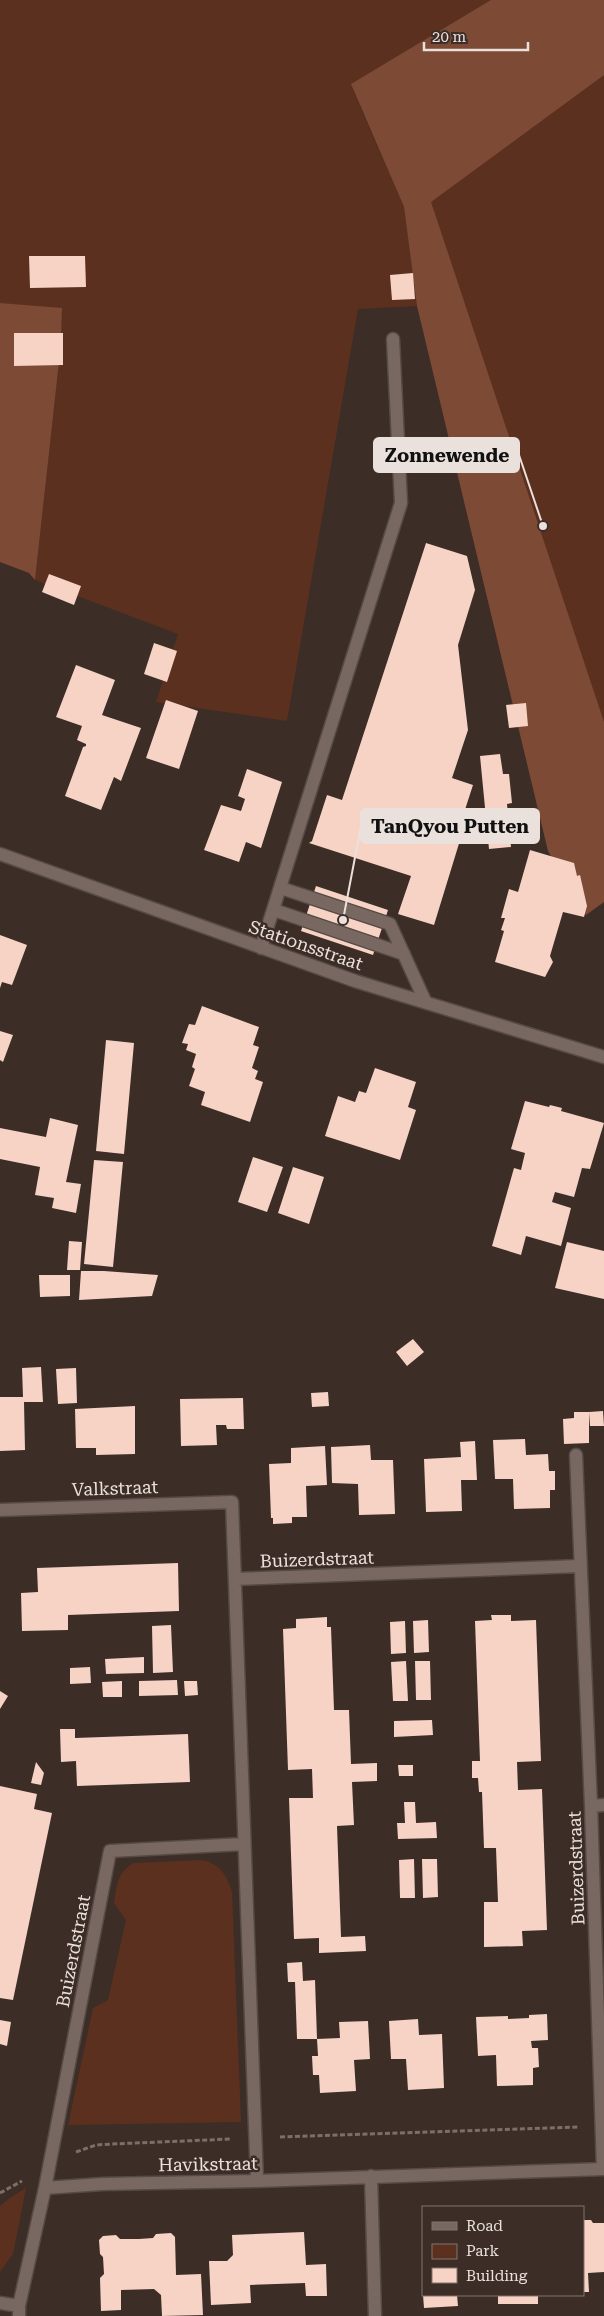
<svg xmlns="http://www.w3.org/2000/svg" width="604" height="2316" viewBox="0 0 604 2316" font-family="'Roboto Serif',serif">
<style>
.green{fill:#5c301f}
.forest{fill:#7d4a36}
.building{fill:#f7d3c5}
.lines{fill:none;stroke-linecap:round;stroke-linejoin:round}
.minor-casing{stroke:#564a45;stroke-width:15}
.path{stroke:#7c6f69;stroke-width:3;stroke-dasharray:5 2.5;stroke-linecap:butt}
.minor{stroke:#796861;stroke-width:12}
.labels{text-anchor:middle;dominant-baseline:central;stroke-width:5;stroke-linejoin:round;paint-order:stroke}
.street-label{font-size:18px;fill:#eae0dc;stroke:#3c2d27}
.leader{fill:none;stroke:#eae0dc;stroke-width:2}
.callout-dot{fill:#eae0dc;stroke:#3c2d27;stroke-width:2}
.callout{fill:#eae0dc;stroke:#eae0dc;stroke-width:2}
.callout-label{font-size:19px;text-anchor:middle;font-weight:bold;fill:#111}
</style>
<rect width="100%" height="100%" fill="#3c2d27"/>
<!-- green -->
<path class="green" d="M0,0h604v746l-193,-540 -59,-118 52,119 13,99 -59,3 -71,412 -131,-19 22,-68 -143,-54 26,-236 1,-35 -62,-6z
M202,1860c18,4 25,15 30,32l9,230 -173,3 25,-117 15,-8 18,-80 -12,-17c3,-18 3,-31 20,-40z
M26,2188l-13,66 -13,18v-66l11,-9z"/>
<!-- forest -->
<path class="forest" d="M491,0h113v75l-173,127 173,520v180l-18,13 -38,-64 -131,-545 -13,-99 -53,-123z
M0,303l62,5 -1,36 -26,236 -6,-7 -29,-11z"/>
<!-- building -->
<path class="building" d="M29,256h56l1,31 -56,1z
M413,273l2,26 -23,1 -2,-25z
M14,333h49v32l-49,1z
M426,543l41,13 8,34 -17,55 10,85 -16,48 21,7 -12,37 4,2 -31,101 -36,-11 13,-38 -102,-33 3,-2 15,-46 15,5z
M49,574l32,12 -7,19 -32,-13z
M154,643l23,8 -10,31 -23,-8z
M76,665l39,15 -13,35 39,13 -20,53 -7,-4 -13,33 -36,-14 18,-49 3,-1v-2l-9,-4 5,-14 -26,-9z
M166,700l32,11 -19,58 -33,-11z
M526,703l2,23 -19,2 -3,-23z
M500,754l3,20h6l3,29 -5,1 4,43 -22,2 -9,-93z
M247,769l35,13 -21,66 -15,-6 -7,20 -35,-12 17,-45 20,6 4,-12 -7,-3z
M530,850l44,13 3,13 3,-1 7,31 -3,11 -21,-5 -13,44 3,6 -8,15 -50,-15 9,-31 -3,-1 4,-12h-4l8,-29 9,3z
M316,886l72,24 -15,45 -72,-24z
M0,935l27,10 -15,40 -10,-3 -2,6z
M202,1006l57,21 -6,18 6,2 -7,21 6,3 -3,8 8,3 -13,40 -49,-17 4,-13 -16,-6 6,-17 -3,-2 4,-13 -10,-4 2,-6 -6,-1 7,-19 6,1z
M0,1031l13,4 -10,27 -3,-2z
M106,1040l28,3 -10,111 -28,-3z
M375,1068l41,14 -8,25 8,3 -16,50 -75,-24 13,-40 17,6 4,-11 7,2z
M525,1101l24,6 1,-2 12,3 -1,3 43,12 -14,46 -8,-1 -8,29 -19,-5 -3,10 19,6 -10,38 -35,-10 -5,19 -29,-9 22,-78 7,2 4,-17 -14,-4z
M50,1118l28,7 -12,57 15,2 -5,29 -24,-5 2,-10 -19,-3 5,-28 -40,-8v-31l46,9z
M253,1157l30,10 -16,45 -29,-10z
M94,1160l29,2 -10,105 -29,-3z
M293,1167l31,10 -15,47 -31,-11z
M69,1241l13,1 -2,28h-13z
M567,1242l37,9v48l-49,-11z
M81,1271h23l54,4 -6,21 -73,4z
M39,1275h31v21l-30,1z
M413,1339l11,13 -17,14 -11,-14z
M41,1367l2,35h-19l1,48 -25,1v-54h23l-1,-29z
M76,1368l1,35 -19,1 -2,-35z
M328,1392l1,14 -17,1 -1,-14z
M243,1398l1,31h-17l-1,-4h-10l1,20 -36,1 -1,-47z
M135,1406v48l-39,1v-7h-20l-1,-39z
M603,1411l1,15h-14l-1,-14z
M574,1412h15v31l-25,1 -1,-25 11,-1z
M525,1439l1,16 22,-1 1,17h6v19h-5v18l-36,1 -1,-30h-18l-2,-39z
M475,1441l2,39h-16l1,31 -36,1 -2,-53 37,-2 -1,-15z
M370,1445l1,15h22l2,54 -36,1 -1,-31 -26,-1 -1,-36z
M325,1446l2,39 -21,1 1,31h-15v6l-19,1v-6h-2l-2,-54 22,-1v-15z
M178,1563l1,48 -111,4v15l-46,1 -1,-38 17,-1 -1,-24z
M491,1615h20v6l25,-1 5,141 -24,1 1,28 24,-1 5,141 -25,1 1,15 -39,1v-45h14l-2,-54h-12l-2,-56h-3l-1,-14h-6v-17h8l-5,-140 17,-1z
M327,1617v10h4l3,83h15l2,54 26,-1v18l-25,1 2,43 -17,1 4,111 24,-1 1,15 -47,2v-15l-25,1 -5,-141h24l-1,-29 -24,1 -5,-141 13,-1v-9z
M428,1620l1,32 -15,1 -1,-32z
M405,1621l1,32 -15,1 -1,-32z
M171,1625l2,47 -20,1 -1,-47z
M144,1657v16l-38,1 -1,-15z
M406,1661l2,40h-15l-2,-39z
M415,1661h15l1,39h-15z
M90,1667l1,16 -21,1v-16z
M177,1680l1,15 -39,1v-15z
M122,1681v16h-19l-1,-15z
M184,1681h13l1,14 -13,1z
M0,1691l8,5 -8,13z
M432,1720l1,15 -39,2v-16z
M60,1729h15v9l113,-4 2,48 -113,4 -1,-25 -15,1z
M36,1762l8,11 -3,12 -10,-2z
M398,1765h15v11h-14z
M0,1786l37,8 -3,15 18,4 -39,187 -13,-2z
M404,1802h11l1,21 20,-1 1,16 -39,1 -1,-16h8z
M414,1859l1,39h-15l-1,-38z
M422,1859h15l1,38 -15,1z
M302,1962l1,19 12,-1 2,59h-20l-2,-57h-7l-1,-19z
M547,2014l1,26 -17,1 1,7h6l1,19 -6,1v17l-36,1 -1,-31 -18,1 -2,-39 32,-1v3l21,-1v-3z
M418,2019l1,16 23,-1 2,54 -36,2 -2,-31h-15l-2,-38z
M0,2020l11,2 -4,24 -7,-2z
M368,2021l2,38 -16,1 2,31 -36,2 -1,-18h-6l-1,-19h6l-1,-17 23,-1 -1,-16z
M583,2220h8l2,3h11v49l-16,1 1,19h-6z
M304,2232l2,33 20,-1 1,32h-21l-1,-13 -55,2 1,18 -40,2 -2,-44h18l6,-6 -1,-20z
M171,2233l4,4 1,38 25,-1 2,41 -41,1 -1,-21 -7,-6 -33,1v20l-20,1 -1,-33 4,-4 -1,-17 -3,-3 -1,-14 4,-4 13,-1 4,4h19l14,-1 3,-4z
M423,2295h34l1,11 -34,2z
M498,2295h40v9h-40z"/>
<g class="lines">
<defs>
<path id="minor" d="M0,854l355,127 249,76
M281,888l109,36 36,79
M274,910l130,44
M261,948l140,-445 -8,-164
M576,1455l15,351 12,363
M0,1510l232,-8 25,679
M235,1579l345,-13
M591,1806l13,-1
M371,2176l4,140
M45,2188l57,-4 155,-3 347,-12
M0,2303l19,3
M19,2316v-10l26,-118 65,-337 134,-7"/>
</defs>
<!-- minor casing -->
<use href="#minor" class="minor-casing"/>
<!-- path -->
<path class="path" d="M280,2137l298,-10
M76,2152l20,-7 16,-1 119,-5
M0,2193l22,-12"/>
<!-- minor -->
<use href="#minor" class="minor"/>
</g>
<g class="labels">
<!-- street labels -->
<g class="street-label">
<text transform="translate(306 945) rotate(19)">Stationsstraat</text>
<text transform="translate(115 1488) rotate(-2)">Valkstraat</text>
<text transform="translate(317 1559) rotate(-2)">Buizerdstraat</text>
<text transform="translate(576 1868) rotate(-92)">Buizerdstraat</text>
<text transform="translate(73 1951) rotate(-79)">Buizerdstraat</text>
<text transform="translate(208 2164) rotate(-1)">Havikstraat</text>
</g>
</g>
<!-- callouts -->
<path class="leader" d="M543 526L519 455M343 920L361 826"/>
<g class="callout-dot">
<circle cx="543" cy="526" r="5"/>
<circle cx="343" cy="920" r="5"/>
</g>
<g class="callout">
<rect x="374" y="438" width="145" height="34" rx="5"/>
<rect x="361" y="809" width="178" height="34" rx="5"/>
</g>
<g class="callout-label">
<text x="447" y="462">Zonnewende</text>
<text x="450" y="833">TanQyou Putten</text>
</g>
<!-- legend -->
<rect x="422" y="2206" width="162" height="90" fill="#3c2d27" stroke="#82756f"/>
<rect x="432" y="2222" width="25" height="8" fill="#796861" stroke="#82756f"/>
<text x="466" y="2231" font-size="15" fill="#eae0dc">Road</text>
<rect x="432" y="2244" width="25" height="15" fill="#5c301f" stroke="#82756f"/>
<text x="466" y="2256" font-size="15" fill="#eae0dc">Park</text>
<rect x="432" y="2268" width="25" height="15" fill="#f7d3c5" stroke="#82756f"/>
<text x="466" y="2281" font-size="15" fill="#eae0dc">Building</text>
<!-- scale -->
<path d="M424 42v8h104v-8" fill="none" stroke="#eae0dc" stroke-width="2.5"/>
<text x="432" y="42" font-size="15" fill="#eae0dc" stroke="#3c2d27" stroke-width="4" paint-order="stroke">20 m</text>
</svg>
